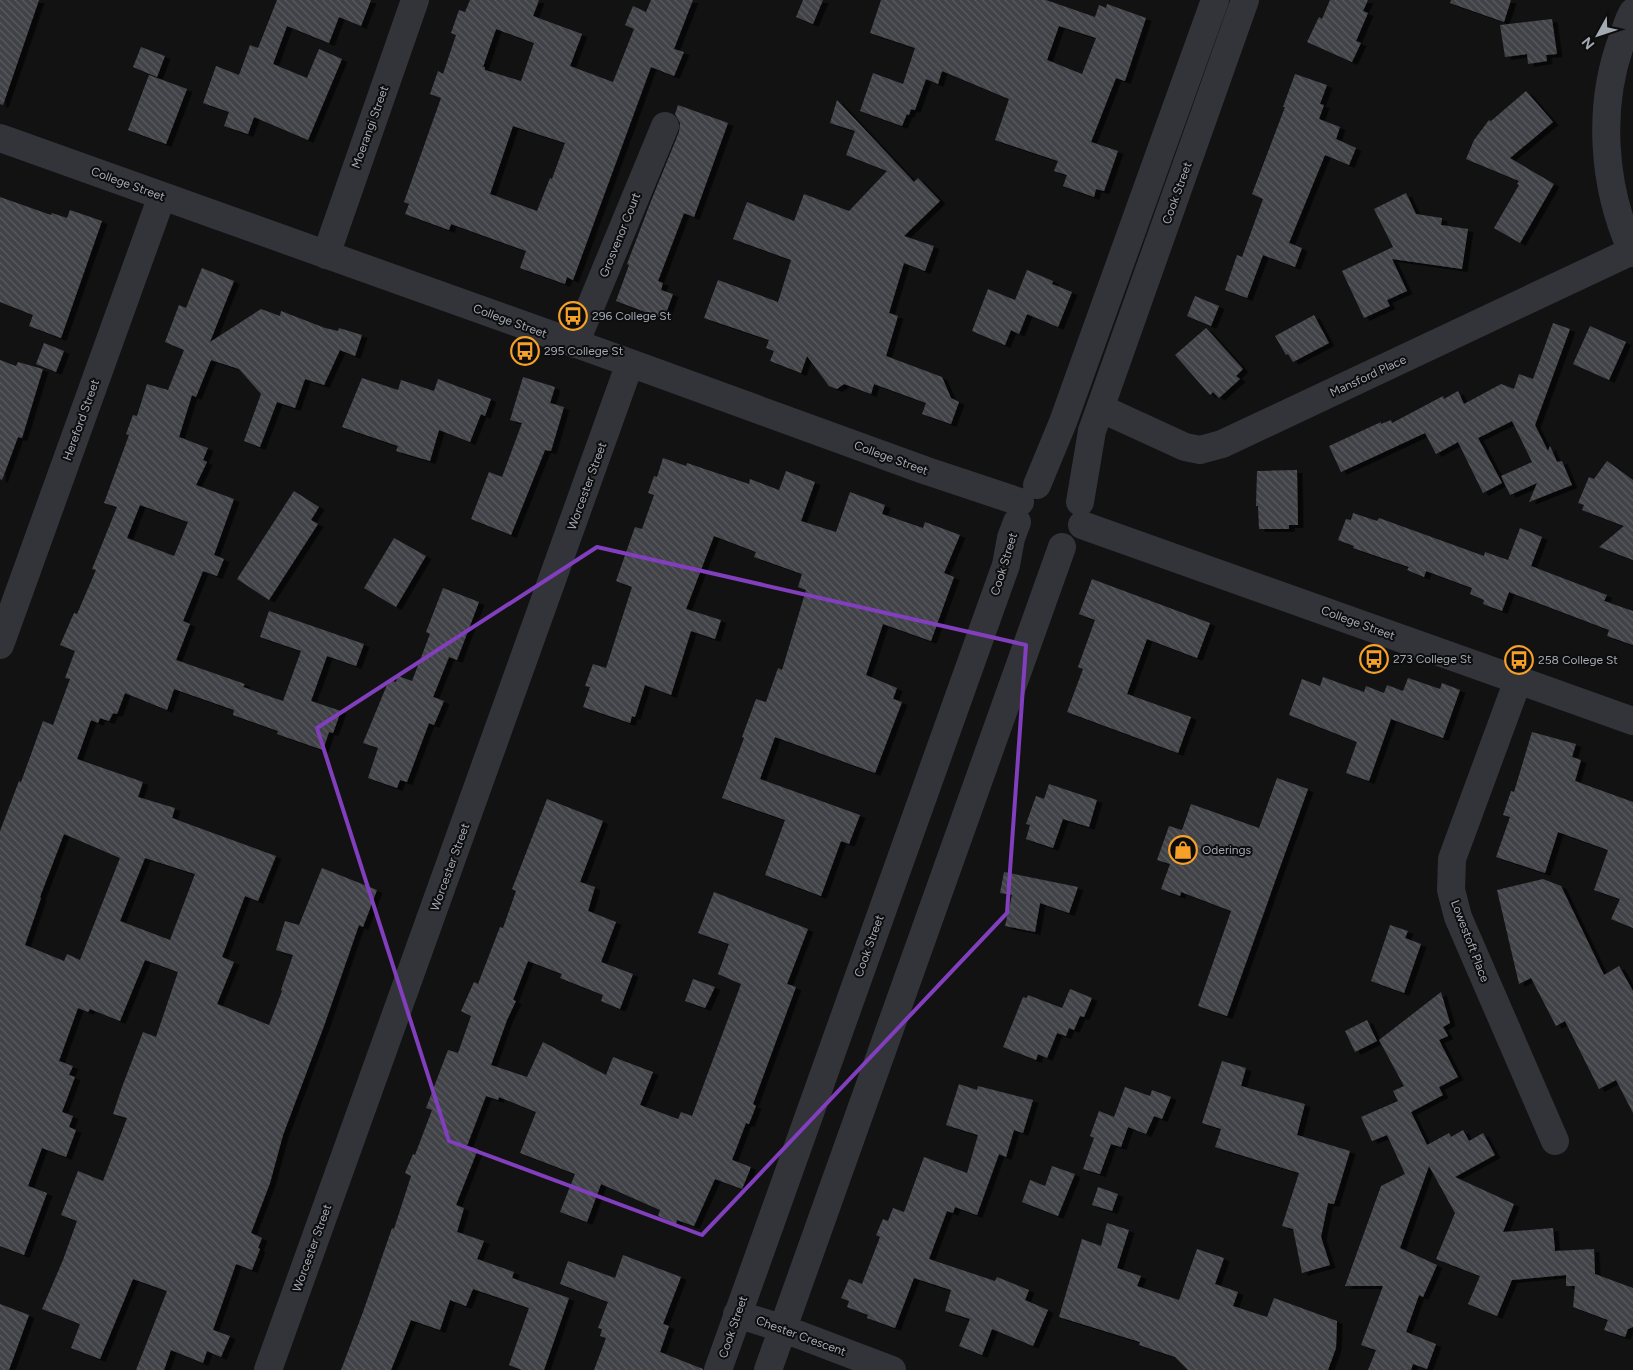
<svg xmlns="http://www.w3.org/2000/svg" width="1633" height="1370" viewBox="0 0 1633 1370" font-family="Figtree,sans-serif">
<style>
.building{fill:url(#building-back-hatch);fill-rule:evenodd;filter:url(#shadow)}
.lines{fill:none;stroke-linecap:round;stroke-linejoin:round}
.minor{stroke:#333439;stroke-width:28}
.marked{fill:none;stroke:#813fbd;stroke-width:4;stroke-linejoin:round}
.labels{text-anchor:middle;dominant-baseline:central;stroke-width:4;stroke-linejoin:round;paint-order:stroke}
.street-label{font-size:12px;fill:#a3aab4;stroke:#0d0d0e}
.poi-label{font-size:12px;fill:#a3aab4;stroke:#0d0d0e;text-anchor:start}
</style>
<defs>
<pattern id="building-back-hatch" width="6" height="6" patternUnits="userSpaceOnUse" patternTransform="scale(1.25)"><rect width="6" height="6" fill="#414247"/><path d="M-1 5l2 2M0 0l6 6M5-1l2 2" fill="none" stroke="#595b5f"/></pattern>
<filter id="shadow"><feDropShadow dx="5.5" dy="3" stdDeviation="0" flood-color="#0009"/></filter>
</defs>
<rect width="100%" height="100%" fill="#121213"/>
<!-- building -->
<path class="building" d="M0,0h39l-36,105 -3,-1z
M277,0h94l-10,26 -22,-9 -10,26 -42,-17 -14,38 34,14 12,-29 23,10 -34,81 -54,-23 -6,17 -24,-8 5,-14 -26,-9 13,-37 23,9 11,-30 8,3z
M470,0h69l-6,16 49,18 -12,32 43,16 21,-53 -9,-4 8,-19 13,6 5,-12h42l-19,49 10,3 -10,24 -23,-9 -78,213 -6,-3 -2,7 -45,-16 6,-17 -75,-27 -2,6 -44,-16 4,-10 -5,-2 37,-104 -11,-4 8,-23 5,3 13,-39 -5,-2 8,-23 6,2zM496,29l38,14 -13,38 -36,-11v-3h-2zM513,126l52,17 -13,36 -2,-1 -13,33 -47,-17z
M803,0h20l-10,24 -17,-7z
M881,0h165l49,17 4,-12 7,3 1,-4 39,14 -21,63 -9,-3 -25,64 27,9 -14,40 -8,-2 -2,8 -31,-11 4,-11 -13,-4 4,-10 -63,-21 14,-41 -67,-28 -4,13 -12,-5 -11,31 -4,-1 -2,6 -2,-1 -5,12 -42,-15 13,-38 30,11 12,-36 -45,-15zM1059,26l37,12 -14,36 -35,-14z
M1330,0h38l-5,11 5,2 -12,28 5,2 -9,19 -45,-20 12,-25 3,2z
M1451,0h60l-7,22 -54,-19z
M1552,19l5,35 -11,1 1,6 -19,3 -1,-10 -22,3 -5,-32z
M141,47l24,9 -8,21 -24,-10z
M1295,74l32,11 -7,19 4,1 -5,14 21,8 -4,12 20,9 -7,17 -24,-10 -36,88 13,5 -7,19 -32,-12 -16,43 -22,-8 12,-35 5,2 21,-58 -11,-5 33,-87h-2z
M149,75l38,14 -21,55 -38,-14z
M1526,91l27,31 -43,36 44,26 -34,59 -26,-15 25,-43 -2,-1 2,-3 -53,-22 8,-19 15,-20 2,1z
M837,100l77,82 4,-4 22,23 -36,35 30,10 -9,25 -21,-8 -15,50 9,3 -12,40 56,21 9,21 8,4 -8,22 -29,-10 4,-11 -52,-19 -3,10 -27,-10 -7,5 -8,-3 -22,-30 -6,17 -31,-12 4,-10 -8,-3 3,-8 -65,-22 14,-38 60,22 13,-42 -58,-21 14,-37 47,19 10,-27 45,17 38,-40 -41,-16 9,-24 -25,-8z
M678,105l50,18 -34,94 -10,-4 -26,68 5,2 -2,7 12,4 -9,25 -48,-18 13,-36 -2,-1 24,-63 28,-69 1,-9 -5,-9z
M1406,193l10,21 26,4 -1,7 27,4 -6,40 -70,-10 15,32 -20,9 3,6 -26,12 -22,-47 51,-24 -19,-38z
M0,197l51,18 1,-2 15,5 3,-8 32,11 -41,117 -32,-12 4,-11 -33,-13z
M202,268l32,13 -24,61 51,-33 19,7 1,-5 44,17 13,3 1,-3 23,7 -7,21 -15,-6 -16,35 -19,-6 -10,29 -18,-6 -17,45 -16,-6 17,-47 -22,-25 -28,-9 -15,37 -4,-2 -13,42 29,11 -5,12 4,2 -11,23 38,14 -20,56 10,4 -7,17 -14,-5 -20,50 7,3 -14,36 69,24 -2,3 40,14 18,-50 -41,-14 9,-26 95,33 -8,22 -29,-10 -16,45 30,10 -8,22 -4,-1 -6,18 -46,-16 1,-3 -45,-16 1,-5 -60,-21 -7,21 -42,-17 -8,21 -4,-1 -4,8 -9,-3 -2,5 -7,-3 -14,39 66,23 -5,15 37,11 -3,10 104,38 -18,45 -13,-5 -23,61 12,5 -17,42 8,3 44,18 13,-34 -1,-1 12,-35 -17,-5 9,-29 14,4 23,-57 55,22 -14,37 -4,-2 -35,101 -41,109 -13,48 -19,50 11,5 -4,10 2,1 -8,21 -16,-6 -23,66 17,6 -9,21 -14,-6 -4,12 -32,-13 -7,20h-28l31,-79 -34,-12 -33,80 -29,-11 9,-24 -38,-15 21,-49 14,-39 -16,-6 17,-44 25,10 24,-63 -14,-4 9,-27 21,-55 13,5 22,-65 -33,-12 -25,61 -30,-12 -2,3 -10,-4 -19,53 14,5 -4,9 6,2 -13,35 11,4 -4,11 7,3 -10,27 -24,-9 -14,38 19,7 -23,62 -24,-9v-415l19,-50 2,1 22,-61 10,4 17,-46 -5,-1 10,-27 -15,-6 14,-32 3,1 19,-44 -4,-1 25,-62 -13,-4 25,-68 -3,-1 7,-19 4,1 10,-32 21,6 16,-40 -19,-8 14,-37 7,3zM140,505l48,17 -14,34 -47,-18zM64,834l56,24 -40,102 -13,-6 -3,7 -39,-16 16,-47 -1,-1zM145,858l50,16 -25,66 -50,-19z
M1027,270l26,11 -1,3 20,8 -14,35 -31,-13 -8,20 -8,-4 -6,15 -33,-14 16,-42 27,11z
M1195,296l24,10 -8,20 -24,-10z
M1314,315l15,28 -36,19 -5,-8 -2,1 -11,-19z
M1553,323l17,6 -35,96 13,26 2,-5 7,16 5,-1 10,24 -43,17 8,-19 -27,12 -9,-19 31,-14 -20,-41 -34,17 24,45 -19,10 -25,-51 -22,12 -11,-21 -84,39 -12,-26 52,-24v2l10,-4 1,3 51,-27 1,3 14,-8 6,13 37,-20 13,5 5,-15 14,5z
M1590,326l36,16 -17,38 -36,-16z
M1206,328l37,41 -7,7 4,3 -21,19 -6,-6 -3,3 -35,-40z
M44,343l20,8 -8,21 -20,-8z
M0,360l16,6 2,-4 25,7 -21,69 -4,-1 -16,43 -2,-1z
M523,377l32,10 -5,16 14,4 -13,44 -6,-1 -34,85 -40,-16 18,-47 13,5 20,-54 -12,-3z
M362,378l36,12 3,-10 33,11 4,-12 53,20 -6,17 -4,-2 -11,28 -31,-12 -9,31 -34,-10 2,-5 -56,-19z
M663,458l23,8 1,-3 62,21 1,-5 29,11 7,-19 29,11 -14,39 35,11 14,-40 35,13 -3,9 41,14 2,-6 35,13 -16,38 10,4 -23,64 -48,-17 -17,51 31,13 -4,11 9,3 -27,71 -100,-36 -15,42 100,36 -11,29 -8,-3 -20,55 -56,-21 20,-55 -63,-22 22,-60 -2,-1 14,-38 10,3 12,-34 4,2 24,-80 -8,-3 4,-13 -48,-17 2,-5 -42,-16 -28,73 35,11 -6,19 -24,-8 -20,64 -26,-10 -10,32 -3,-1 -2,7 -47,-16 7,-20 -5,-1 8,-22 13,4 26,-81 -16,-6 19,-54 7,2 12,-34 -6,-2 6,-17 3,1z
M1607,461l26,19v80l-34,-13 25,-21 -42,-16 2,-5 -6,-2 11,-26 5,2z
M1297,470l1,55h-9v4h-30l-1,-23h-2l1,-35z
M294,491l25,16 -8,13 7,4 -49,76 -32,-21z
M1353,513l24,8 2,-3 105,38 1,-4 23,8 12,-32 22,9 -11,29 76,29 -3,6 29,10v34l-26,-9 2,-6 -100,-38 -7,19 -19,-7 1,-4 -14,-6 2,-6 -46,-17 -2,6 -17,-7 2,-3 -56,-19 1,-2 -16,-6 8,-21 5,1z
M394,538l32,18 -30,51 -32,-19z
M1092,579l118,44 -13,35 -50,-19 -20,55 64,23 -13,36 -111,-41 16,-43 -5,-2 17,-47 -16,-6z
M443,588l36,14 -22,58 -8,-3 -16,40 11,4 -10,24 -5,-2 -22,59 -7,-2 -3,8 -29,-10 10,-30 -15,-5 26,-63 7,2 2,-6 14,5 18,-47 -4,-2z
M1323,677l41,15 2,-6 18,7 3,-8 16,6 5,-13 32,11 2,-6 18,7 -17,48 -52,-19 -22,62 -23,-8 11,-31 -68,-27 13,-36 18,7z
M1532,732l44,12 -4,13 9,3 -6,21 58,21v126l-22,-9 9,-20 -26,-9 14,-40 -50,-18 -13,41 -49,-16 14,-40 -7,-2 8,-24 3,1z
M1277,778l31,11 -81,227 -29,-10 33,-95 -50,-19 -1,4 -19,-7 9,-25 -13,-4 12,-34 13,4 9,-26 68,24z
M1049,784l48,16 -8,27 -26,-8 -10,29 -27,-9 4,-14 -4,-1 10,-28 8,3z
M547,799l56,22 -23,61 15,5 -7,24 28,11 -15,40 32,12 -13,35 -19,-8 2,-6 -43,-17 2,-4 -34,-13 -15,39 3,1 -9,19 -16,45 36,12 16,-35 63,33 7,-18 40,15 -13,33 38,14 3,-7 11,4 49,-132 -23,-10 11,-30 -31,-11 16,-41 94,37 -21,55 9,3 -43,117 3,2 -7,18 -3,-1 -14,37 19,7 -9,22 -27,-10 -21,47 -17,-6 -1,4 -18,-8 2,-6 -59,-26 -14,38 -27,-10 15,-38 -55,-21 16,-41 -37,-15 -1,3 -12,-4 -19,50 11,3 -22,56 8,3 -7,24 27,9 -7,18 37,13 -2,6 57,20 -25,72h-22l-13,-5 20,-57 -56,-19 -7,17 -16,-6 -10,30 -29,-10 -20,50h-50l22,-58 29,-84 2,1 17,-53 -6,-3 8,-19 2,1 17,-45 -6,-2 22,-58 10,3 13,-37 -10,-5 13,-29 4,2 22,-57 3,1 13,-37 -4,-2z
M1004,872l74,15 -9,26 -29,-10 -5,29 -30,-6 7,-31 -12,-2z
M1543,879l18,7 43,89 15,-9 14,25v122l-17,-33 -17,9 -34,-68 -9,5 -25,-48 -12,6 -22,-94z
M1390,925l18,6 -3,7 16,6 -17,49 -33,-12z
M693,979l22,8 -10,21 -20,-7z
M1070,989l22,9 -8,19 -4,-1 -6,14 -5,-2 -3,8 -9,-3 -10,25 -9,-4 -2,6 -33,-13 20,-50 4,1 1,-3 34,13z
M1441,992l9,31 -7,4 5,9 -9,4 19,37 -19,10 4,8 -32,17 16,33 22,-12 2,4 12,-7 6,11 14,-8 12,22 -40,22 59,27 -11,28 50,-4 2,23 39,-2 1,25 38,14v39l-5,2 -3,8 -21,-7 4,-10 -35,-13 2,-21h-9v-11l-54,5 -15,36 -29,-12 12,-28 -44,-17 19,-46 -26,-47 -29,82 37,17 -14,32 -4,-2 -13,37 30,12 -9,25 -14,-5 -2,6h-43l8,-20 -15,-5 22,-59h-38l36,-100 24,-12 -18,-39 -15,6 -11,-24 37,-16 -5,-10 11,-5 -25,-46z
M1367,1020l10,21 -22,11 -10,-21z
M1222,1061l24,7 -5,18 64,18 -8,31 53,16 -16,53 -6,-1 -7,34 9,28 -28,8 -9,-44 -11,-3 17,-53 -84,-26 6,-18 -19,-6z
M959,1084l18,6 1,-4 55,14 -10,33 -9,-3 -8,27 -7,-3 -22,61 -22,-8 -2,6 -6,-2 -18,48 66,22 2,-4 32,13 -4,10 23,10 -15,36 -41,-17 -10,26 -23,-9 11,-27 -25,-8 6,-21 -37,-12 -19,50 -28,-10 1,-3 -21,-8 2,-6 -8,-3 8,-19 13,5 18,-47 -4,-2 7,-16 5,2 5,-13 11,4 20,-55 43,16 11,-38 -32,-10z
M1125,1087l25,9 2,-6 19,7 -9,22 -8,-3 -8,18 -18,-7 -7,20 -10,-3 -11,30 -17,-5 11,-31 -4,-2 9,-25 15,6z
M1052,1166l23,8 -17,42 -36,-14 8,-22 15,6z
M1098,1187l20,7 -6,17 -20,-6z
M1107,1223l22,7 -12,38 24,8 -4,10 42,14 18,-51 27,9 -9,26 23,8 -5,14 34,11 7,-19 63,23 -1,27 -8,22h-140l-13,-13 -36,-12 1,-3 -81,-25 23,-78 19,7z
M623,1255l58,22 -18,47 6,2 -9,26 43,17v1h-109l12,-32 -6,-2 2,-7 -4,-1 10,-26 -48,-18 8,-23 47,17z
M0,1304l29,11 -20,55h-9z"/>
<g class="lines">
<!-- minor -->
<path class="minor" d="M1633,12c-5,8 -7,17 -10,25 -26,67 -21,150 10,216
M0,138l630,225 294,107 96,32
M326,255l89,-255
M575,344l90,-218
M1100,408l85,39 15,3 22,-6 410,-193
M1037,485l26,-63 152,-422
M1080,502l12,-71 153,-431
M1082,525l551,196
M0,645l162,-449
M1518,680l-66,179 -1,31 7,27 97,224
M737,1314l47,15 108,41
M268,1370l362,-1007
M718,1370l288,-805 5,-27 6,-16
M768,1370l294,-823"/>
</g>
<!-- marked area -->
<path class="marked" d="M597,547l429,98 -19,268 -305,322 -253,-94 -132,-413z"/>
<!-- icons -->
<defs>
<symbol id="bus-ring" viewBox="-11 -11 22 22"><circle r="9.5" fill="#0d0d0e" stroke="#f6a028" stroke-width="1.5"/><path d="M-5-6H5V4H4V6H2V4H-2V6H-4V4H-5ZM-3.5-4V0h7V-4ZM-3.5 1.2v1.5H-2V1.2ZM2 1.2v1.5H3.5V1.2Z" fill="#f6a028"/></symbol>
<symbol id="shop-ring" viewBox="-11 -11 22 22"><circle r="9.5" fill="#0d0d0e" stroke="#f6a028" stroke-width="1.5"/><path d="M-5-2.5h2.3a2.7 3.5 0 0 1 5.4 0H5L5.5 6h-11ZM-1.5-2.5h3a1.5 2.3 0 0 0-3 0Z" fill="#f6a028"/></symbol>
</defs>
<g fill-rule="evenodd">
<use href="#bus-ring" x="557" y="300" width="32" height="32"/>
<use href="#bus-ring" x="509" y="335" width="32" height="32"/>
<use href="#bus-ring" x="1358" y="643" width="32" height="32"/>
<use href="#bus-ring" x="1503" y="644" width="32" height="32"/>
<use href="#shop-ring" x="1167" y="834" width="32" height="32"/>
</g>
<g class="labels">
<!-- street labels -->
<g class="street-label">
<text transform="translate(370 127) rotate(-70)">Moerangi Street</text>
<text transform="translate(128 184) rotate(20)">College Street</text>
<text transform="translate(1177 193) rotate(-70)">Cook Street</text>
<text transform="translate(620 235) rotate(-68)">Grosvenor Court</text>
<text transform="translate(510 321) rotate(20)">College Street</text>
<text transform="translate(1368 376) rotate(-25)">Mansford Place</text>
<text transform="translate(81 420) rotate(-70)">Hereford Street</text>
<text transform="translate(891 458) rotate(20)">College Street</text>
<text transform="translate(587 486) rotate(-70)">Worcester Street</text>
<text transform="translate(1004 564) rotate(-73)">Cook Street</text>
<text transform="translate(1358 623) rotate(20)">College Street</text>
<text transform="translate(450 867) rotate(-70)">Worcester Street</text>
<text transform="translate(1470 941) rotate(69)">Lowestoft Place</text>
<text transform="translate(869 946) rotate(-70)">Cook Street</text>
<text transform="translate(312 1248) rotate(-70)">Worcester Street</text>
<text transform="translate(733 1327) rotate(-71)">Cook Street</text>
<text transform="translate(801 1336) rotate(20)">Chester Crescent</text>
</g>
<!-- poi labels -->
<g class="poi-label">
<text x="592" y="316">296 College St</text>
<text x="544" y="351">295 College St</text>
<text x="1393" y="659">273 College St</text>
<text x="1538" y="660">258 College St</text>
<text x="1202" y="850">Oderings</text>
</g>
</g>
<!-- north arrow -->
<g transform="translate(1598 35) rotate(230)" stroke="#0d0d0e" stroke-width="4" paint-order="stroke">
<path d="M0-4L9 19L0 12L-9 19Z" fill="#a3aab4"/>
<text y="-8" font-size="14" font-weight="bold" text-anchor="middle" fill="#a3aab4">N</text>
</g>
</svg>
